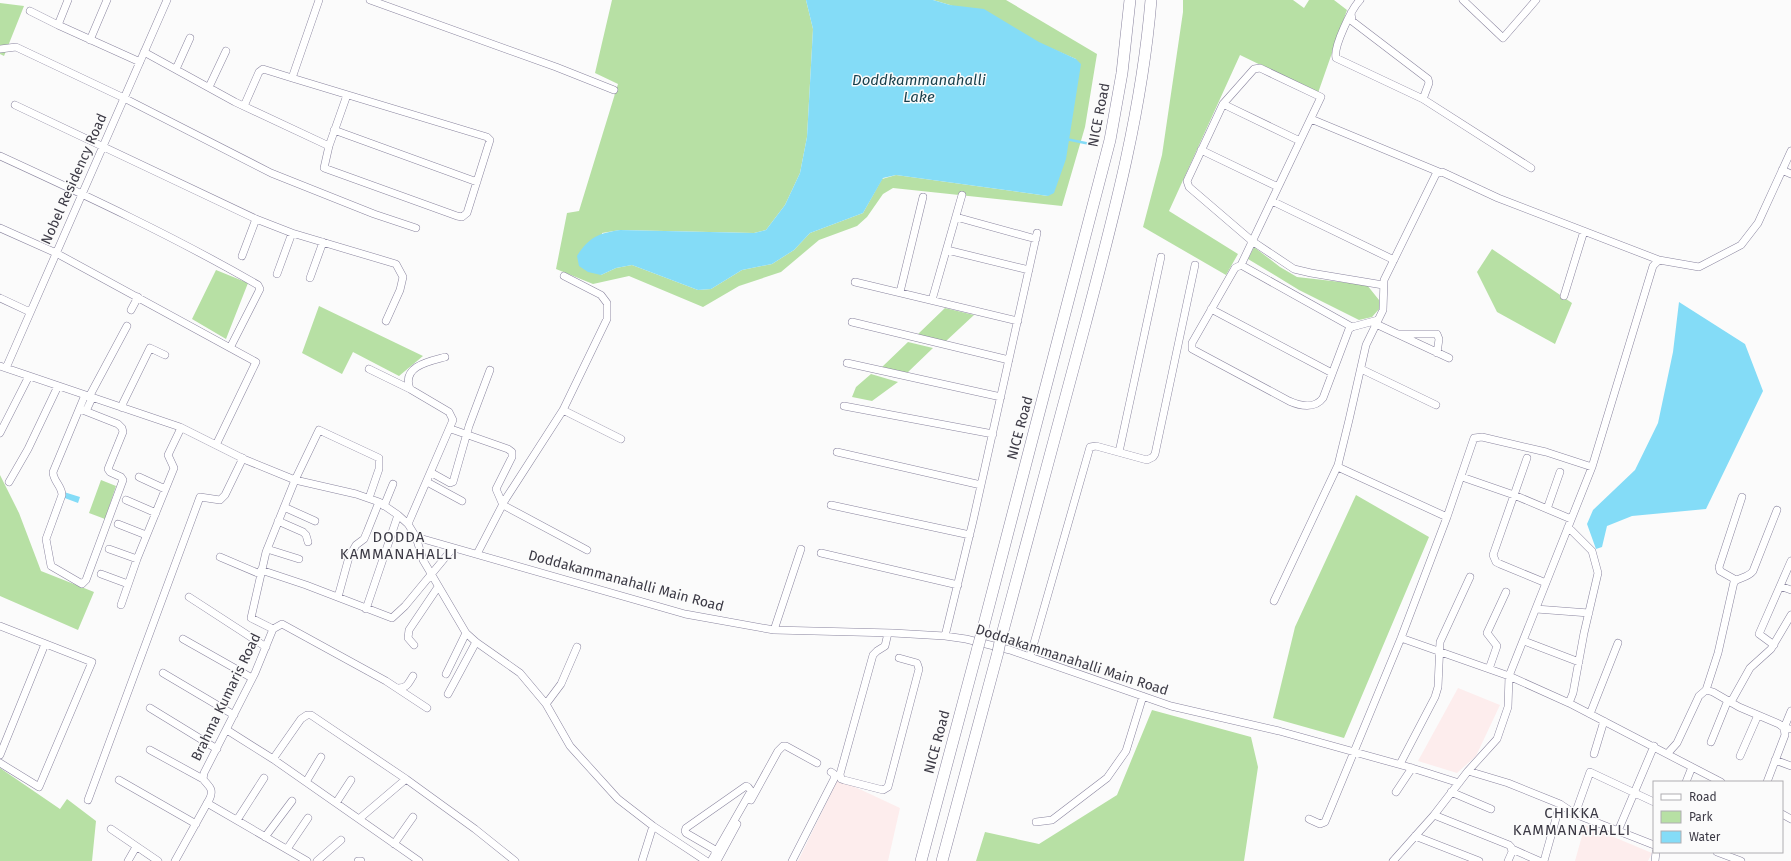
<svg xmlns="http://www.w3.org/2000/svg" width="1791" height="861" viewBox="0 0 1791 861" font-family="'Fira Sans',sans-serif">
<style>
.education{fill:#fdeded}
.green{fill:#b7e0a4}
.water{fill:#84dcf7}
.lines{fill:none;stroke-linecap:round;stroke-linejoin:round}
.stream{stroke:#84dcf7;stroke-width:2.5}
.minor-casing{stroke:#8a859f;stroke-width:8}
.highway-casing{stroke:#8a859f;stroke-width:12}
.minor{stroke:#fff;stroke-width:7}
.highway{stroke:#fff;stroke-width:11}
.highway-bridge-casing{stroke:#8a859f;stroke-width:12;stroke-linecap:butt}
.highway-bridge{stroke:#fff;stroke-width:11}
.labels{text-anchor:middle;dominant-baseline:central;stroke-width:3;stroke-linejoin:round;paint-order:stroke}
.street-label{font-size:14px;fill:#3c3a45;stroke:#fbfbfb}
.water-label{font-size:15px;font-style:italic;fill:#173f4b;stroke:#fbfbfb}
.neighbourhood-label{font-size:15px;letter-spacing:1px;fill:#3c3a45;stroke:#fbfbfb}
</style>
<rect width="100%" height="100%" fill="#fbfbfb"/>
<!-- education -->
<path class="education" d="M1458,688l42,17 -24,51 -19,17 -39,-12z
M838,779l62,29 -12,53h-90z
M1585,825l67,28 -4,8h-73z"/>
<!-- green -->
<path class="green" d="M612,0h194l7,29 -6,108 -7,36 -15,32 -19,25 -12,3 -134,-3 -18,3 -1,42 15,-7 16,-3 66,25 13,-1 31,-19 30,-6 22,-14 16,-17 53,-20 19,-34 14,-4 152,21 28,-137 -126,-54 -17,-5h73l91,54 -12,73 -23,79 -169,-18 -10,6 -16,23 -10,9 -38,14 -38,32 -42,14 -36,21 -74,-31 -36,8 -37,-15 11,-56 12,-2 39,-127 -23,-11z
M1183,0h110l11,8 5,-8h25l13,10 -29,83 -78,-38 -71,156 69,43 -12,21 -83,-48 19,-72 21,-143z
M0,3l24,3 -20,50 -4,-2z
M1254,247l26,20 17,10 70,8 12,15 1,8 -8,9 -13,3 -60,-30 -51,-31z
M1492,249l80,54 -17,41 -58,-32 -20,-40z
M216,270l32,13 -22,56 -34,-20z
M319,306l104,50 -24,20 -46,-24 -11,22 -40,-21z
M945,308l29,7 -29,27 -28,-7z
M908,342l25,6 -26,25 -25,-6z
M871,374l27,8 -26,19 -20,-4 4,-10z
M0,475l19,38 22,58 53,21 -16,38 -78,-34z
M101,480l15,6 -11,33 -16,-6z
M1356,495l73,42 -85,201 -71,-20 22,-91z
M1152,710l99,27 7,30 -14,94h-268l9,-29 54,12 78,-49z
M0,768l60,41 7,-10 29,22 -4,40h-92z"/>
<!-- water -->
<path class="water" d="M806,0h127l17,5 34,4 55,33 37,17 5,5 -15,95 -12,34 -6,3 -152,-21 -13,3 -20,35 -53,20 -16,17 -22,14 -30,6 -31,19 -13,1 -66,-25 -16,3 -15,7 -13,-3 -9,-6 -2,-10c12,-19 22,-23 43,-26l134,3 12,-3 19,-25 15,-32 7,-36 6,-108z
M1679,302l66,42 18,47 -57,118 -74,7 -25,10 -5,21 -6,2 -9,-25 6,-14 42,-40 23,-47 15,-71z
M64,492l16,5 -2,6 -16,-6z"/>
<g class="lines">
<!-- stream -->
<path class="stream" d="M1066,139l29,6"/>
<defs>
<path id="minor" d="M68,0l-10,25 82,37
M370,0l186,67 58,23
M1360,0c-8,8 -27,47 -24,58l87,41 108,69
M1463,0l40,38 33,-38
M30,11l28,14
M1351,13l1,8 76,58 1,4 -6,16
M90,40l17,-40
M0,49l16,-2 108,51 147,75 103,41 42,14
M144,52l91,50 94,44 -5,22 133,48 5,1 5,-4 23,-73 -3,-3 -195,-59
M176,69l14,-31
M209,87l17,-36
M1223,104l77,37
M15,105l241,114 36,14 104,31 7,13 -3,13 -14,31
M244,106l15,-34 4,-3 29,9 27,-78
M1311,119l128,53
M334,130l143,52
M329,146l18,-51
M1201,150l77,37
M0,156c87,40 175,81 258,129l2,4 -30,59
M1782,170l9,4
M1272,201l122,59
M956,217l80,22
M0,228l56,25 200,109 -40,83
M947,250l82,20
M242,256l14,-37
M1241,265l111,62
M277,274l15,-41
M310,278l13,-36
M855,282l163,39
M900,292l23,-95
M1564,296l20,-65
M0,298l30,14
M932,300l30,-105
M1211,309l121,64
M131,310l7,-13
M1378,320l-26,7 -3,2 -26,69c-8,11 -23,8 -34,3l-97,-52v-6l43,-75 6,-3 80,-168 -61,-29 -6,1 -31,35 -36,77 2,6 63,54 42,28 17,4 72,12
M852,322l157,38
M1376,324l73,34
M1399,334h38l2,5 -2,14
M847,363l154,34
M0,366l180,61 66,33 49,20 61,14 23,8 19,13 10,9 8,13 7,23 43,73 10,9 44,31 26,31 24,42 48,53 35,27 53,35
M6,368l161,-368
M369,369l41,20
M1361,369l75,36
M89,397l38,-71
M844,406l149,28
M123,408v-5l27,-55 15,7
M80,409l38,15 4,4 1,4 -15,37 2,3 11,5 2,3 -37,100 -4,4 -31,-18 -5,-27 16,-44c0,-9 -9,-14 -9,-23l32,-77
M563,410l58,29
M86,411l6,-13
M451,429l57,20 4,3v5l-16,32 7,16 84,45
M0,433l29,-57
M837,452l144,33
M1119,452l42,-195
M1527,458l-34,97 3,7 4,2 46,19
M432,473l18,10 3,-1 16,-56 21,-56
M139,477l26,12
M1462,477l52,18 57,24
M9,482l19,-33 30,-63
M427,482l35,19
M126,500l30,13
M831,505l139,30
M384,506l9,-22
M284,507l31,14
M1547,509l13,-37
M1447,517l-107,-49 -2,-3 11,-45 17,-75 17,-35 1,-30 52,-106 6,-2 56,26 161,62
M278,521l25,11 3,3 2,7
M118,524l28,11
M408,524l45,-104 -4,-8 -39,-23c-9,-23 20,-28 35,-32
M1568,527l24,24 6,22 -14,60 -11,60 -4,10 123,64
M416,537l269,77 89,16 119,3 52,3 21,3 44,11 161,56 108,25 133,37 47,15
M109,549l28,10
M267,549l32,10
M821,553l137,32
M477,554l28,-54 58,-90 44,-91v-16l-6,-8 -37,-19
M220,557l40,17
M261,570l45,15 86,33 13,-12 48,-58
M101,574l27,10
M1736,580l-16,-9 -1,-4 23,-70
M1780,586l11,4
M189,597l77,50
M338,597l11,-40 7,-12 8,-6 3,-7 12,-30
M1274,601l64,-136
M121,605l16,-46 37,-91 -6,-13 13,-27
M366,609l32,-94
M1536,609l53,4
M0,626l92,36 -53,125 -39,-24
M273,629l9,-5 104,57 41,27
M774,630l27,-81
M888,633l-3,13 -8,5 -4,4 -33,119 1,5 3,1 39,10 5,-3 31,-118 -2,-6 -18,-5
M945,636l28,-115 64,-288
M1401,638l108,38 60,27
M183,639l69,39
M1524,641l55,21
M414,645l-6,-7 1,-8 29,-43
M1774,645l-15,-11 32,-73
M1030,657l60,-210 6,-1 51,14 6,-3 2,-3 40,-189
M1489,669l8,-23 -10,-13 19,-41
M163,673l71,42
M446,674l20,-41
M398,688c9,0 10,-4 15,-12
M1706,690l12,-37 16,-71c5,-5 14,-4 19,-11l24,-61
M448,694l28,-52
M1731,702l19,-34 21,-19 20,-34
M546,704l15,-20 16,-37
M150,708l67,41
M1791,711l-7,17 7,1
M1590,714l28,-71
M227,730l46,29 146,102
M1711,742l17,-42
M150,750l53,29
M1668,753l9,-10 22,-47 7,-6 7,2 26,15 40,17 5,4 1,7 -18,47
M1594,754l10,-33
M0,755l45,-111
M1740,756l18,-41
M273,759l28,-40 6,-4h4l95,64
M1775,760l16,6
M1400,764l35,-67 3,-10 2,-45 30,-65
M1468,771l40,12 52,21 15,10 79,31
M119,780l77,44
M306,782l15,-25
M1686,782l6,-15 29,15
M1396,792l16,-24
M1451,792l40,17
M88,800l112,-303 20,3 5,-5 18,-37
M751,800l27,-49 5,-5h3l31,17
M207,803l100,58
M336,803l15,-23
M1575,814l15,-42 64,30
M1782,814l9,5
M1434,815l75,30 2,2 1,5 -4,9
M359,819l47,-40 69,50 40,32
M1309,819l11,5 5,-2 76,-184 46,-121 27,-79 8,-1 64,15 46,15
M237,820l27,-42
M1036,822l16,-2 55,-42 19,-27 17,-55
M111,829l47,32
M1618,831l36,-85
M1415,836l64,25
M265,837l27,-36
M394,844l19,-27
M287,849l21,-31
M1512,849l27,12
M1717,852l24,9
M128,861l8,-14
M175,861l35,-63c4,-10 -2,-12 -7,-19l1,-6 51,-100 18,-44 -22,-11 15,-66 29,-72 24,-50 60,28v11l-10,29
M317,861l24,-21
M358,861h3
M642,861l11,-35
M711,861l40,-70 -3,-4 -2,-1 -60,42 -1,3 1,2 31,18
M717,861l20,-37
M792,861l42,-82v-5l-3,-2
M1393,861l41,-46 34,-44 29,-32 11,-32 1,-31 83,-209 61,-201 6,-6 40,7 42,-22 17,-22 33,-72
M1544,861l16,-57
M1655,861l1,-9"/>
<path id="highway" d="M981,636l129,-496 12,-67 8,-73
M1000,642c29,-107 57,-214 86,-321 28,-106 56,-211 65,-321
M921,861l57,-214
M942,861l56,-209"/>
</defs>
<!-- minor casing -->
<use href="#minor" class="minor-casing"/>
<!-- highway casing -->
<use href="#highway" class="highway-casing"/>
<!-- minor -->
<use href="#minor" class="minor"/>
<!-- highway -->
<use href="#highway" class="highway"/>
<defs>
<path id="highway-bridge" d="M978,647l3,-11
M998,652l2,-10"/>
</defs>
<!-- highway-bridge casing -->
<use href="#highway-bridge" class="highway-bridge-casing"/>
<!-- highway-bridge -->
<use href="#highway-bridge" class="highway-bridge"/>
</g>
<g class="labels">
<!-- street labels -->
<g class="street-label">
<text transform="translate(1099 115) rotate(-79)">NICE Road</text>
<text transform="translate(74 179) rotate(-66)">Nobel Residency Road</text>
<text transform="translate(1020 428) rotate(-75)">NICE Road</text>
<text transform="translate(626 581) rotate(15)">Doddakammanahalli Main Road</text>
<text transform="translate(1072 660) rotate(18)">Doddakammanahalli Main Road</text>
<text transform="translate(226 697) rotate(-64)">Brahma Kumaris Road</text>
<text transform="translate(937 742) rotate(-75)">NICE Road</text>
</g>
<!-- water labels -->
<g class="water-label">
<text x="919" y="80">Doddkammanahalli<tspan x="919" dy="17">Lake</tspan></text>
</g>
<!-- neighbourhood labels -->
<g class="neighbourhood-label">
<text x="399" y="537">DODDA<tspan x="399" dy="17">KAMMANAHALLI</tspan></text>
<text x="1572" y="813">CHIKKA<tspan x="1572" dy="17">KAMMANAHALLI</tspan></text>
</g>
</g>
<!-- legend -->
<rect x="1653" y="781" width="130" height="72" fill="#fbfbfb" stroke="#afaeb2"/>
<rect x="1661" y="794" width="20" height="6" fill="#ffffff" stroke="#afaeb2"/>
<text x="1689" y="801" font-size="12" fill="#3c3a45">Road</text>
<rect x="1661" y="811" width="20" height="12" fill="#b7e0a4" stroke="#afaeb2"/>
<text x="1689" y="821" font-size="12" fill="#3c3a45">Park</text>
<rect x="1661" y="831" width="20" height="12" fill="#84dcf7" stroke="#afaeb2"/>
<text x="1689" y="841" font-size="12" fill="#3c3a45">Water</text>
</svg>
